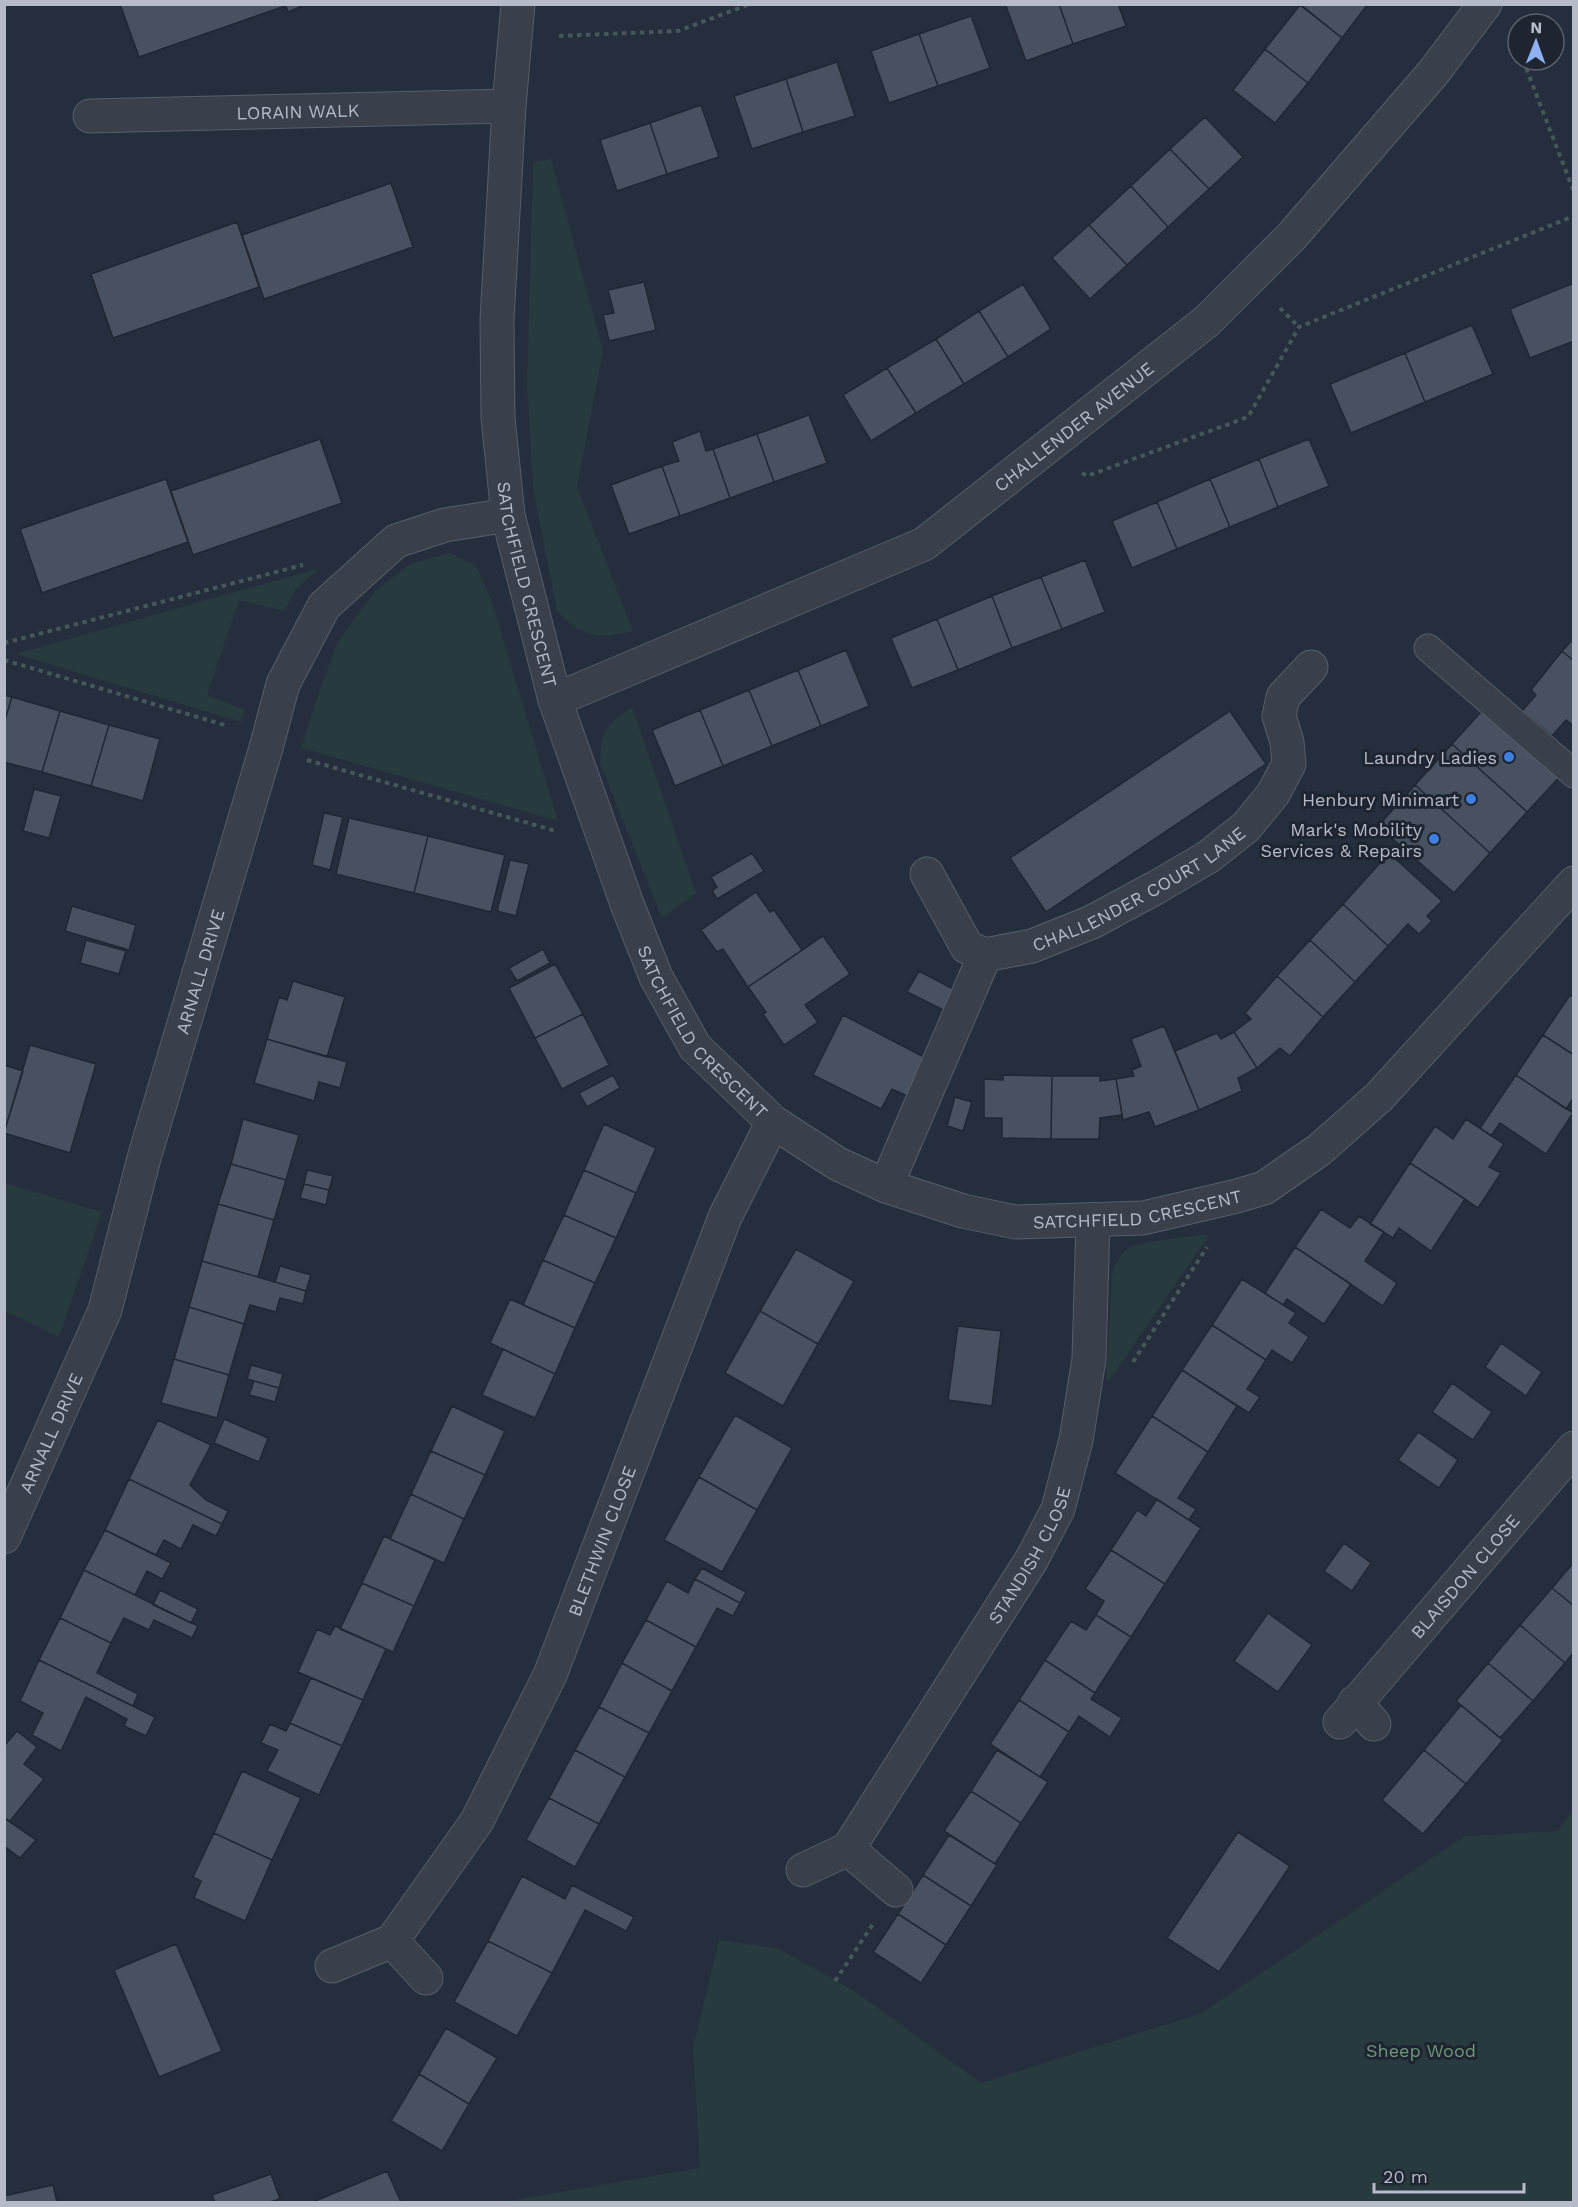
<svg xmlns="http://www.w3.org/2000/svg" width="1578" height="2207" viewBox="0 0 1578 2207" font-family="'Work Sans',sans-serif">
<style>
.green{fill:#273a3d}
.building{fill:#475160;stroke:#202733;stroke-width:1.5}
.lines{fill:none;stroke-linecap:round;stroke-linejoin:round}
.lane-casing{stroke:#575e6a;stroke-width:29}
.street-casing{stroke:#575e6a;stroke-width:35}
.path{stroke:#45575a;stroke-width:4;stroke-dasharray:4.5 4.5;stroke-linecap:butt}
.lane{stroke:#39404c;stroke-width:27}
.street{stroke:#39404c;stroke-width:33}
.shop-dot{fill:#3f7fe0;stroke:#1e2531;stroke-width:2}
.labels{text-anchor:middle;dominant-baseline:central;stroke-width:6;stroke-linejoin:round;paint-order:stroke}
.street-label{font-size:18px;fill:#b5bbc8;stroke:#1e2531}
.poi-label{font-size:18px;fill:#b5bbc8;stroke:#1e2531;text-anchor:end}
.park-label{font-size:18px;fill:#6e9779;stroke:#1e2531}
</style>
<rect width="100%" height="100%" fill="#252e3c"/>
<!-- green -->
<path class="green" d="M551,159l52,192 -26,136 56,144c-34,9 -52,6 -76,-21l-24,-122 -6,-103 6,-223z
M450,553l26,13 15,33 67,222 -257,-73 16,-50 20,-55 38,-52 35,-27z
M320,568l-24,21 -12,22 -45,-11 -32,95 38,15 -4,12 -225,-68z
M632,707l64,186 -34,25 -62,-155c1,-33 5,-38 32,-56z
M5,1183l97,29 -43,125 -54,-26z
M1206,1234l2,3 -99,144 -3,-3 6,-103c3,-9 6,-19 14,-25 12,-9 63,-13 80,-16z
M1573,1809v393h-1071l198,-34 -7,-120 26,-108 58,8 76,42 128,93 221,-70 263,-177 93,-5z"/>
<!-- building -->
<path class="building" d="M120,4h165v2l-146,51z
M285,4h22l-19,8z
M1010,4h49l14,40 -47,17 -20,-55z
M1059,4h59l8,22 -53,18z
M1300,4h68l-26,34z
M1300,5l42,33 -34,45 -43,-34z
M971,16l19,52 -52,18 -19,-52z
M919,34l19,52 -49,17 -18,-52z
M1265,49l43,34 -33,40 -42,-33z
M837,62l18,54 -52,16 -17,-53z
M786,79l17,53 -51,17 -18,-53z
M701,105l18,52 -52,17 -17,-51z
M1205,117l38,40 -34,32 -39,-40z
M650,123l17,51 -50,17 -17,-51z
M1170,149l39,40 -41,38 -37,-41z
M391,183l22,64 -149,52 -22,-64z
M1131,186l37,41 -41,38 -38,-40z
M237,222l22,65 -146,51 -22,-64z
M1089,225l38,40 -37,34 -38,-41z
M644,282l12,48 -47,11 -6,-26 11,-2 -6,-23z
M1574,283v58l-44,17 -20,-49z
M1023,284l28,45 -43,28 -29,-46z
M979,311l29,46 -44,27 -28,-45z
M1472,325l21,49 -68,28 -20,-49z
M936,339l28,45 -48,29 -29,-45z
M1405,353l20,49 -74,31 -21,-49z
M887,368l29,45 -45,28 -28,-46z
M809,415l18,48 -53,19 -17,-48z
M700,431l6,20 7,-2 17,49 -50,18 -18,-50 17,-5 -7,-19z
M757,434l17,48 -44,16 -17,-49z
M320,439l22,64 -149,52 -22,-64z
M1309,439l20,47 -51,21 -19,-48z
M1259,459l19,48 -48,20 -20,-48z
M662,466l18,50 -51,18 -18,-49z
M166,479l22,63 -146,51 -22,-64z
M1210,479l20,48 -53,22 -20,-47z
M1157,502l20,47 -45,19 -20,-47z
M1085,560l20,52 -43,17 -21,-52z
M1041,577l21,52 -50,19 -20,-52z
M992,596l20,52 -54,22 -21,-51z
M937,619l21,51 -46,18 -21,-50z
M1574,638v23l-12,-10z
M846,650l23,56 -48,20 -23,-56z
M1562,651l12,10v65l-8,-6 -14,16 -30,-25 14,-16 -5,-5z
M798,670l23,56 -49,20 -23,-56z
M749,690l23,56 -49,20 -23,-56z
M4,695l8,2 -8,26z
M12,697l48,14 -18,61 -38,-10v-39z
M1490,702l76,68 -39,42 -75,-68z
M700,710l23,56 -48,20 -23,-56z
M60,711l49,14 -18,61 -49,-14z
M1230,711l36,53 -220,148 -36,-54z
M109,725l51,14 -17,62 -52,-15z
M1452,744l75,68 -37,41 -75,-68z
M1415,785l75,68 -36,40 -76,-67z
M34,789l27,7 -12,42 -26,-7z
M324,813l19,4 -13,53 -18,-5z
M349,818l79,18 -14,57 -78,-19z
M428,836l77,19 -14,57 -77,-19z
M752,853l12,18 -47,28 -5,-8 5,-4 -6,-10z
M1389,853l53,48 -15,15 5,5 -13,13 -11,-10 -20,22 -45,-42z
M510,860l19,4 -13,52 -19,-5z
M756,892l14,20 4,-2 28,40 -54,37 -25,-38 -6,3 -16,-22z
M1343,904l45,42 -33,36 -45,-42z
M72,906l64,19 -7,25 -64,-19z
M823,936l27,38 -45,31 13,17 -34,23 -21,-31 3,-2 -18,-25z
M86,940l40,11 -7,23 -39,-11z
M1310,940l45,42 -32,35 -46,-41z
M543,949l7,14 -33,18 -8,-13z
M555,964l28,50 -48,24 -26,-50z
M919,971l36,19 -10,21 -38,-19z
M1277,976l46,41 -33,39 -10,-8 -23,20 -23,-36 17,-13 -6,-6z
M293,981l52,16 -18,60 -60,-18 12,-42 8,3z
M1570,995l4,2v58l-31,-20z
M583,1014l26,51 -47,24 -27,-51z
M843,1015l83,43 -19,38 -15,-7 -11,20 -68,-34z
M1164,1026l35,84 -44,17 -6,-15 -26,8 -7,-41 18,-3 -2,-6 9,-4 -10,-27z
M1234,1032l23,36 -19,10 4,13 -43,19 -24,-59 42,-18 4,6z
M1543,1035l31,20v42l-8,12 -50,-34z
M267,1039l80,23 -7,26 -21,-6 -5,19 -60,-18z
M30,1045l66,19 -26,89 -66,-20z
M4,1065l19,6 -19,62z
M613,1075l7,13 -33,19 -8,-14z
M1003,1075l49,1 -1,63 -49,-1v-20h-18v-39l19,1z
M1516,1075l57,38 -27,41 -46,-31 -9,13 -11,-8z
M1052,1076h48v5l16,-2 6,36 -22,3 -1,21h-48z
M955,1097l17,5 -9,29 -16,-5z
M243,1119l56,16 -13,45 -55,-16z
M1466,1119l38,25 -15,23 12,6 -23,35 -68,-45 25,-37 18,13z
M604,1124l52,24 -20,45 -52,-23z
M1410,1163l55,36 -34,52 -32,-23 -6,10 -23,-14z
M231,1164l55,16 -12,40 -56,-16z
M307,1170l26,6 -4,14 -25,-6z
M584,1170l52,23 -20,45 -52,-23z
M304,1184l25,6 -3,15 -26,-7z
M218,1204l56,16 -16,57 -56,-16z
M1321,1209l29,19 9,-12 25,16 -19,29 32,22 -14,23 -88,-59z
M564,1215l52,23 -21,45 -52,-23z
M1295,1247l56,37 -27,40 -37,-25 -4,6 -18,-12z
M796,1249l58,32 -36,63 -58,-33z
M543,1260l52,23 -20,45 -52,-23z
M202,1261l104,30 -3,13 -23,-6 -4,14 -26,-7 -6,19 -55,-17z
M280,1266l31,9 -5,16 -31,-9z
M1242,1279l54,34 -7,10 20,14 -17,26 -20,-13 -6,10 -54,-35z
M510,1299l65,29 -20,46 -65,-31z
M189,1307l55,17 -15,51 -55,-16z
M760,1311l58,33 -35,62 -58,-33z
M1212,1325l54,35 -19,29 13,8 -11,16 -67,-43z
M958,1326l43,5 -9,75 -44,-6z
M1501,1343l41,29 -16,24 -41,-29z
M503,1349l52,25 -20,44 -53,-23z
M174,1359l55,16 -12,43 -56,-15z
M251,1365l32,9 -4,14 -32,-9z
M1182,1370l55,36 -29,46 -56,-36z
M254,1381l25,7 -4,14 -26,-7z
M1452,1383l40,29 -19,28 -41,-28z
M452,1406l53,25 -20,44 -54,-24z
M735,1415l57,33 -35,62 -58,-33z
M1152,1416l56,36 -30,46 18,11 -7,11 -74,-47z
M224,1419l44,19 -9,24 -45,-19z
M158,1420l53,25 -21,40 16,15 22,11 -6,13 -93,-45z
M1418,1432l40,28 -19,28 -41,-28z
M431,1451l54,24 -21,44 -53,-25z
M699,1477l58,33 -35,62 -58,-32z
M129,1479l93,45 -6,12 -23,-11 -12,24 -17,-9 -8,15 -51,-25z
M411,1494l53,25 -20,44 -54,-24z
M1157,1499l44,29 -36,56 -54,-34 26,-40 9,6z
M105,1530l66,33 -9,16 -15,-8 -12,24 -51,-25z
M384,1536l51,24 -21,46 -52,-23z
M1344,1543l27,20 -19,28 -28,-20z
M1111,1550l54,34 -34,53 -35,-22 8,-14 -19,-12z
M1574,1562v44l-22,-18z
M702,1568l44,24 -6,11 -45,-24z
M84,1570l114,56 -6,12 -38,-18 -5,10 -25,-12 -13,25 -51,-25z
M695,1579l45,24 -7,13 -16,-8 -21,39 -50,-27 21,-39 21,12z
M362,1583l52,23 -21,46 -53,-23z
M1552,1588l22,18v46l-9,11 -45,-38z
M160,1590l38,19 -7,14 -38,-18z
M1268,1613l44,32 -34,47 -44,-31z
M1096,1615l35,22 -36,56 -50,-33 26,-39 15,9z
M60,1618l51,25 -14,30 41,21 -5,12 -94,-46z
M646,1620l50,27 -24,44 -50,-28z
M1520,1625l45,38 -32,38 -45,-38z
M335,1626l51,23 -23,51 -65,-28 19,-43 13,6z
M39,1660l116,57 -9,19 -22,-10 3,-7 -41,-22 -25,54 -29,-16 11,-22 -23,-12z
M1045,1660l50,33 -4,6 31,19 -12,19 -31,-21 -10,16 -50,-32z
M622,1663l50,28 -23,42 -50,-26z
M1488,1663l45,38 -33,37 -44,-37z
M311,1678l52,22 -21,46 -52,-23z
M1019,1700l50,32 -29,45 -50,-33z
M1461,1705l42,35 -37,44 -42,-34z
M599,1707l50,26 -24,44 -50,-27z
M290,1723l52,23 -23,49 -52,-24 11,-21 -17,-7 9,-19 16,7z
M17,1731l20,16 -13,17 20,15 -34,42 -6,-3v-72z
M575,1750l50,27 -26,47 -50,-26z
M997,1750l51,32 -27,41 -50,-32z
M1424,1750l42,34 -43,50 -41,-34z
M242,1771l59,27 -29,62 -58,-27z
M971,1791l50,32 -26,41 -51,-33z
M549,1798l50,26 -24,43 -49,-27z
M4,1818l32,22 -16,18 -16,-12z
M1238,1832l52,34 -71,106 -52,-34z
M214,1833l58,27 -27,61 -51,-23 7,-17 -8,-4z
M949,1835l48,30 -26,41 -48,-31z
M923,1875l48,31 -25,39 -48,-31z
M522,1876l43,23 7,-14 62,32 -8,14 -41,-21 -33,63 -64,-32z
M898,1914l48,31 -25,38 -48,-31z
M488,1941l64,32 -35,63 -63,-34z
M176,1944l46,107 -63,26 -45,-107z
M446,2028l51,30 -28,46 -50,-30z
M419,2074l50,30 -27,47 -51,-30z
M387,2171l14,31h-88z
M271,2174l9,25 -10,3h-55l-3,-7z
M53,2185l4,17h-53v-6z"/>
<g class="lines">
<defs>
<path id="lane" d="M1428,648l146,126"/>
<g id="street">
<path id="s1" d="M518,4l-9,102 -12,214 1,98 10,97 47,185 72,204 29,73 39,70 78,75 65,42 48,22 77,25 52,11 128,-4 94,-22 27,-8 55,-38 60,-53 195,-214"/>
<path id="s2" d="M90,116l419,-10"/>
<path id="s3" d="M555,700l369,-156 283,-223 85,-85 141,-163 52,-69"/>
<path id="s4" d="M927,874l40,73 18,8 47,-9 60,-24 63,-34 53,-31 38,-30 27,-33 16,-30 -2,-22 -8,-26 4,-19 28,-30"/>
<path d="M886,1186l99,-231"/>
<path id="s5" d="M4,1537l101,-227 39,-152 122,-410 17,-64 41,-78 72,-65 49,-16 63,-10"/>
<path d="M1355,1702l19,22"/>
<path id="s6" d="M1340,1722l234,-274"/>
<path id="s7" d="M848,1849l184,-290 26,-50 18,-69 13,-81 4,-138"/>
<path d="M803,1870l45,-21 48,41"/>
<path d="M392,1941l34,37"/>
<path id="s8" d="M332,1966l60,-25 85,-120 73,-146 175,-458 48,-95"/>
</g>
</defs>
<!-- lane casing -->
<use href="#lane" class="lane-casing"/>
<!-- street casing -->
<use href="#street" class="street-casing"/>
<!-- path -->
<path class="path" d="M559,36l119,-5 72,-27
M1514,36l4,10
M1523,60l51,132
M1280,308l19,19
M1082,473l5,3 161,-59 51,-90 275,-111
M4,643l299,-78
M4,660l224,66
M307,760l249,71
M1133,1362l74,-115
M835,1981l38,-57"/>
<!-- lane -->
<use href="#lane" class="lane"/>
<!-- street -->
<use href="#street" class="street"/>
</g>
<!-- markers -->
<g class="shop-dot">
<circle cx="1509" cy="757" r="6"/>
<circle cx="1471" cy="799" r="6"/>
<circle cx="1434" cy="839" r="6"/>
</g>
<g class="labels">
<!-- street labels -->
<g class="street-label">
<text stroke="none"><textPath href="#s2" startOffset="208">LORAIN WALK</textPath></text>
<text stroke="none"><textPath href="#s3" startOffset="591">CHALLENDER AVENUE</textPath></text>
<text stroke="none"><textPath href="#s1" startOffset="584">SATCHFIELD CRESCENT</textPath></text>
<text stroke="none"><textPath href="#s4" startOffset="272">CHALLENDER COURT LANE</textPath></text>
<text stroke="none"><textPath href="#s5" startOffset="600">ARNALL DRIVE</textPath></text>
<text stroke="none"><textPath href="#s1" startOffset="1070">SATCHFIELD CRESCENT</textPath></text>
<text stroke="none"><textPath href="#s1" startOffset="1574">SATCHFIELD CRESCENT</textPath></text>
<text stroke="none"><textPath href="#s5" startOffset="114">ARNALL DRIVE</textPath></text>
<text stroke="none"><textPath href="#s8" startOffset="519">BLETHWIN CLOSE</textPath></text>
<text stroke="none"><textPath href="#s7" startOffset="346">STANDISH CLOSE</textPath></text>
<text stroke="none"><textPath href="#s6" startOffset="192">BLAISDON CLOSE</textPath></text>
</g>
<!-- poi labels -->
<g class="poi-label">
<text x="1497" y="757">Laundry Ladies</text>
<text x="1459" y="799">Henbury Minimart</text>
<text x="1422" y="829">Mark's Mobility<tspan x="1422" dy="21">Services &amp; Repairs</tspan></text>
</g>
<!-- park labels -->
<g class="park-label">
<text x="1421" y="2050">Sheep Wood</text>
</g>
</g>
<!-- border -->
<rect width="1578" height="2207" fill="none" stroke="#b5bbc8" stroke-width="12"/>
<!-- north arrow -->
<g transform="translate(1536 42) rotate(1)"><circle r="28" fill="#1e2531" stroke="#5a616d" stroke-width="1.5"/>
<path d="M0-4.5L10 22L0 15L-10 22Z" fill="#90b1f1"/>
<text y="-9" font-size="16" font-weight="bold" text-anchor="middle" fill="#b5bbc8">N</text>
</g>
<!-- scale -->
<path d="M1374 2183v9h150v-9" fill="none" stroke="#b5bbc8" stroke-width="3"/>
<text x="1383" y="2183" font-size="18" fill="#b5bbc8" stroke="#1e2531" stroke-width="4.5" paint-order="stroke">20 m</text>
</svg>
